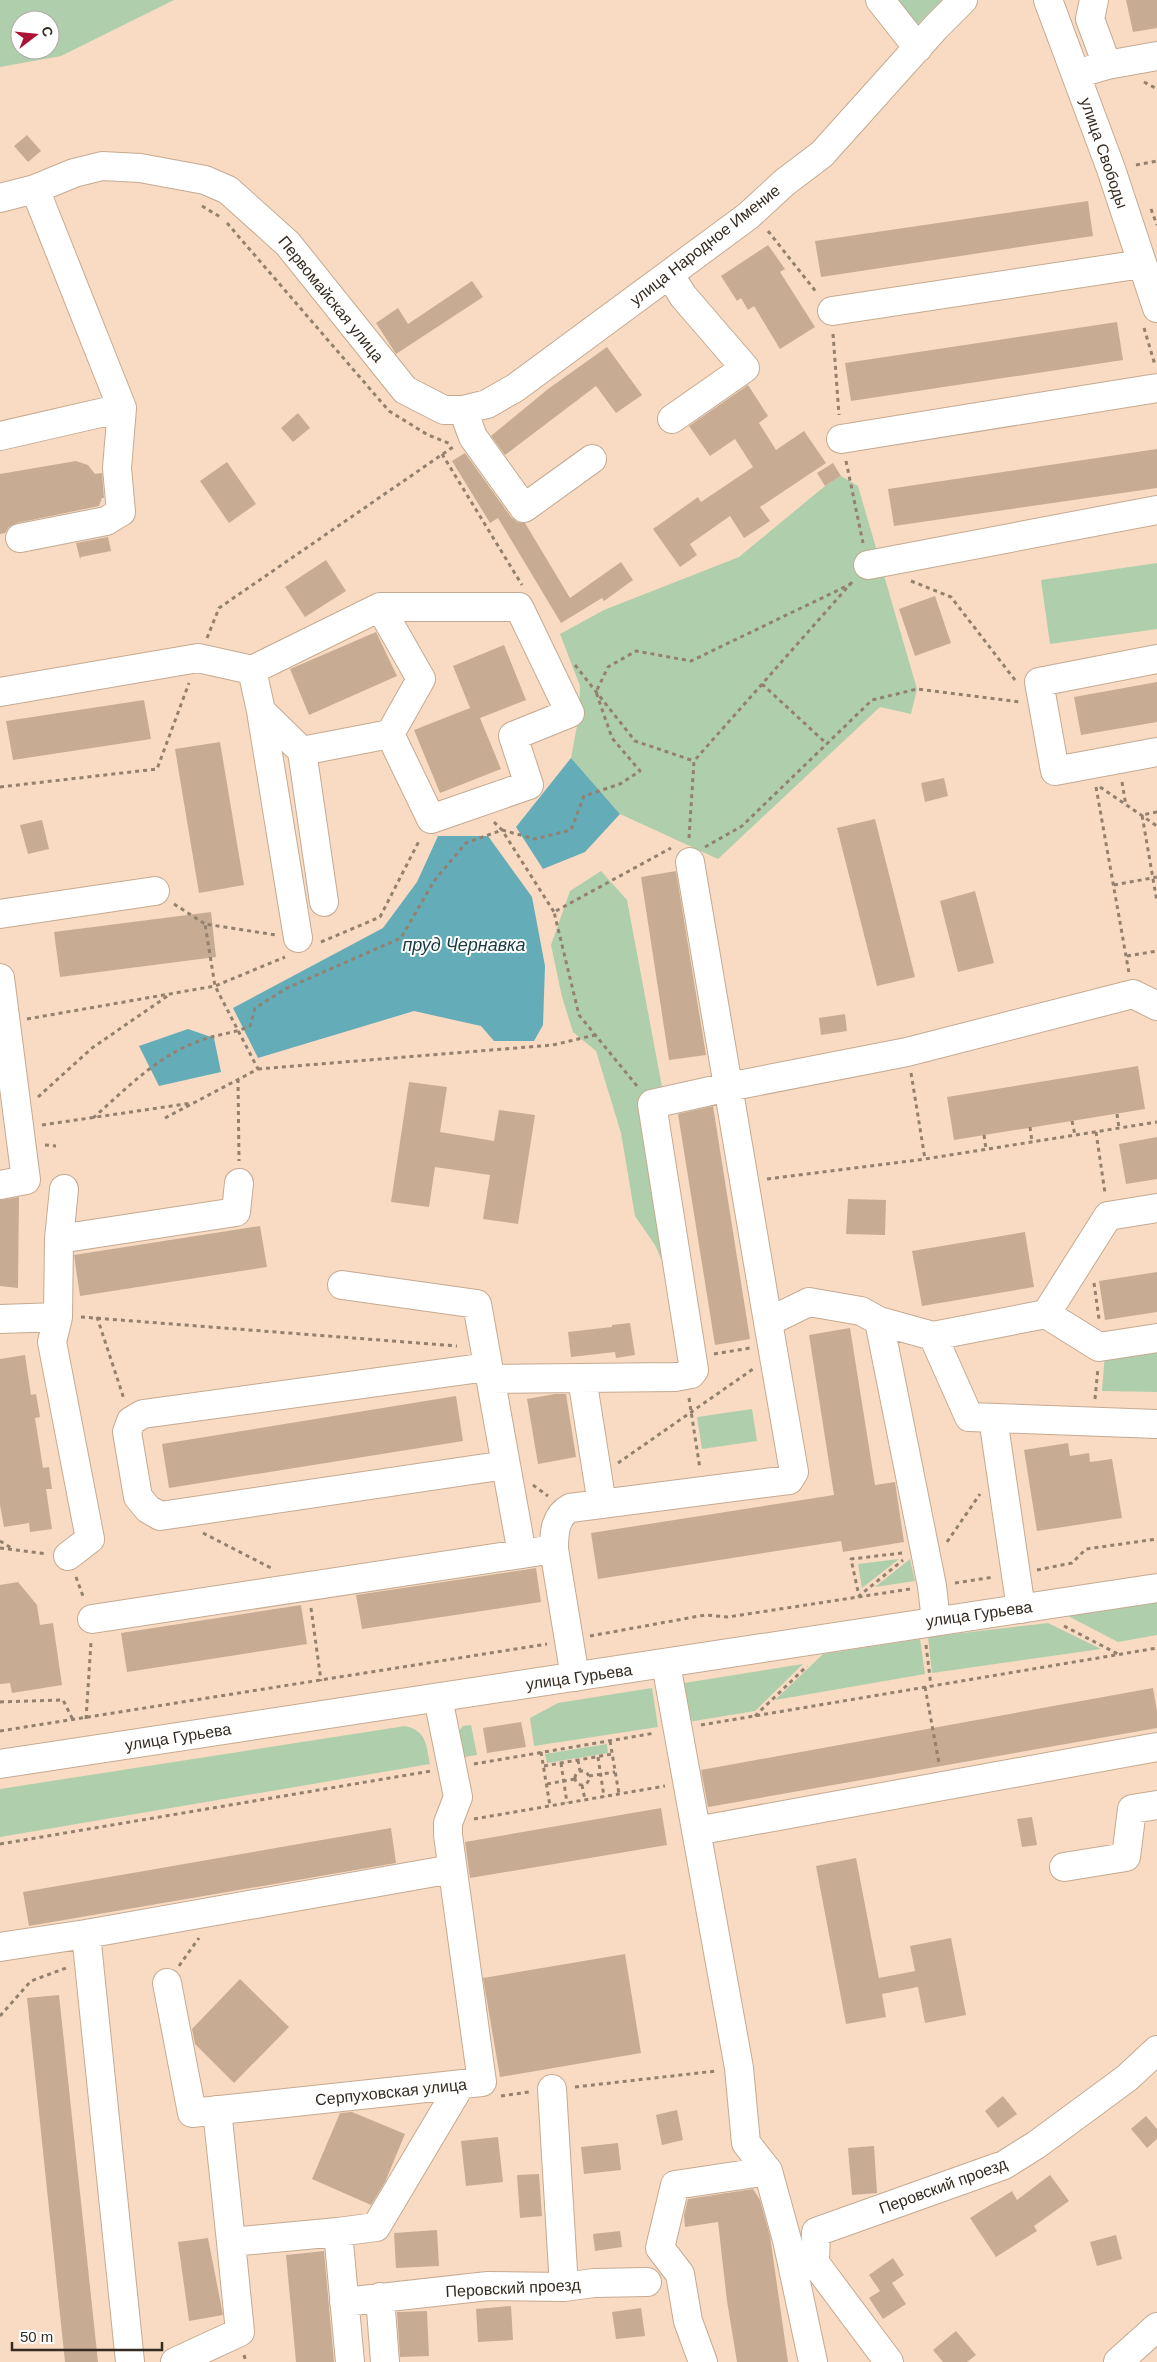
<svg xmlns="http://www.w3.org/2000/svg" width="1157" height="2362" viewBox="0 0 1157 2362" font-family="Arial,sans-serif">
<style>
.green{fill:#afcfac;fill-rule:evenodd}
.water{fill:#65acb9}
.building{fill:#c7ac93}
.lines{fill:none;stroke-linecap:round;stroke-linejoin:round}
.minor-casing{stroke:#c5aa91;stroke-width:30}
.major-casing{stroke:#c5aa91;stroke-width:30}
.path{stroke:#93806f;stroke-width:3;stroke-dasharray:4 4;stroke-linecap:butt}
.minor{stroke:#fff;stroke-width:28}
.major{stroke:#fff;stroke-width:28}
.path-bridge{stroke:#93806f;stroke-width:3;stroke-dasharray:4 4;stroke-linecap:butt}
.labels{text-anchor:middle;dominant-baseline:central;stroke-width:4;stroke-linejoin:round;paint-order:stroke}
.street-label{font-size:16px;fill:#352b21;stroke:#fff}
.water-label{font-size:18px;font-style:italic;fill:#173a40;stroke:#fff}
</style>
<rect width="100%" height="100%" fill="#f8dbc2"/>
<!-- green -->
<path class="green" d="M0,0h174l-113,56 -61,11zM20,20h30v30h-30z
M872,0h70l-39,39z
M841,476l17,10 59,203 -6,25 -31,-7 -162,152 -98,-45 -49,-56 8,-43 1,-29 -20,-52 44,-24 135,-53 86,-71z
M1157,563v66l-107,15 -9,-64z
M601,871l26,29 47,251 16,114 -22,9 -13,-29 -20,-29 -14,-83 -25,-82 -23,-19 -11,-35 -11,-52 19,-54z
M1157,1344v48l-55,-1 3,-39z
M752,1409l5,32 -55,8 -5,-32z
M899,1559l-37,29 -4,-24z
M910,1559l5,22 -40,6z
M1157,1601v34l-39,7 -52,-27z
M1048,1623l53,26 -169,24 -4,-36z
M920,1639l5,35 -150,26 48,-46z
M803,1664l-48,47 -73,12 -4,-39z
M652,1688l6,39 -124,19 -4,-28 28,-15z
M471,1725l6,30 -19,3v-26l5,-6z
M405,1726c22,5 21,19 25,38l-430,73v-48z
M607,1744l1,9 -61,10 -2,-9z"/>
<!-- water -->
<path class="water" d="M571,758l49,56 -35,38 -42,17 -27,-42z
M438,836h50l44,61 13,69 -2,59 -9,16h-40l-13,-15 -67,-15 -156,47 -25,-50 150,-80 34,-46z
M188,1029l26,9 7,34 -62,14 -20,-40z"/>
<!-- building -->
<path class="building" d="M1126,0h31v28l-24,4z
M27,135l14,16 -13,11 -14,-16z
M1088,201l5,35 -272,41 -6,-36z
M768,245l17,24 -5,3 35,55 -35,22 -26,-43 -6,4 -7,-12 -4,3 -16,-25z
M472,281l11,16 -87,57 -20,-31 22,-15 10,16z
M1117,322l6,38 -272,41 -6,-38z
M607,347l35,48 -26,18 -20,-27 -91,69 -14,-19 57,-47z
M748,385l20,31 -9,7 17,27 28,-19 22,32 -66,44 10,14 -26,17 -14,-22 -40,28 7,11 -17,12 -27,-38 45,-32 3,5 52,-35 -18,-28 -25,17 -21,-30z
M298,413l12,15 -17,14 -12,-14z
M1157,449v39l-263,38 -6,-37z
M465,453l46,64 6,5 8,1 45,75 51,-36 12,18 -29,21 -2,-3 -41,25 -63,-105 -8,5 -38,-62z
M76,461l12,4 7,9 7,-1 2,25h-2l-3,8 -82,17 -8,4 -4,6 -5,1v-60z
M227,462l29,42 -27,19 -29,-42z
M833,463l8,13 -16,10 -8,-13z
M108,537l3,14 -30,6 -1,2 -4,-16z
M326,560l20,31 -41,26 -20,-30z
M935,596l16,47 -36,13 -16,-47z
M376,632l21,44 -88,39 -19,-46z
M504,645l22,55 -46,18 21,51 -61,24 -26,-63 56,-22 -17,-42z
M1157,682v40l-76,13 -7,-38z
M144,700l7,39 -138,21 -7,-39z
M220,742l24,143 -45,8 -24,-144z
M944,778l4,18 -23,6 -4,-19z
M875,819l40,158 -38,9 -40,-158z
M42,820l7,29 -21,5 -8,-29z
M676,871l30,184 -37,5 -28,-183z
M975,891l19,72 -36,9 -18,-71z
M211,912l5,45 -156,20 -6,-45z
M845,1014l2,17 -26,4 -2,-17z
M1138,1066l7,43 -191,31 -7,-43z
M409,1082l38,5 -7,45 54,9 5,-31 36,5 -17,109 -35,-5 7,-44 -55,-8 -6,40 -38,-5z
M713,1106l37,233 -35,6 -37,-231z
M1157,1137v42l-31,5 -7,-40z
M19,1197l-1,91 -18,-2v-86z
M848,1199l38,1 -1,35 -39,-1z
M260,1226l7,41 -187,29 -6,-41z
M1025,1232l9,55 -112,19 -10,-55z
M1157,1272v40l-52,8 -6,-39z
M630,1323l5,32 -19,3 -1,-6 -44,5 -3,-25 44,-5v-2z
M850,1328l25,157 20,-3 9,60 -61,10 -2,-11 -243,38 -7,-46 243,-38 -25,-160z
M25,1355l6,40 5,-1 4,23 -5,1 8,50 6,-1 3,22h-6l6,40 -22,3 -1,-9 -25,4 -4,-22v-146z
M555,1394h11l10,63 -38,7 -11,-65z
M456,1396l7,45 -294,47 -7,-44z
M1068,1443l2,13 19,-3 1,9 22,-3 10,59 -85,13 -13,-81z
M536,1568l5,34 -179,27 -6,-34z
M18,1582l19,23 3,20 13,-2 9,62 -50,8 -2,-10 -10,1v-99z
M301,1605l6,39 -180,28 -6,-39z
M1153,1688l4,23v17l-449,79 -7,-37z
M521,1722l5,25 -39,6 -4,-25z
M661,1808l6,37 -197,33 -5,-36z
M1032,1817l5,28 -15,2 -5,-28z
M391,1828l5,35 -367,63 -6,-34z
M856,1858l23,120 36,-7 -5,-25 41,-8 15,77 -41,8 -7,-36 -36,7 4,23 -40,7 -30,-158z
M625,1954l16,99 -141,24 -17,-99z
M240,1979l49,48 -55,56 -39,-39 -3,-15z
M59,1995l39,367h-33l-38,-364z
M1003,2096l14,18 -19,14 -13,-17z
M677,2110l6,30 -21,5 -6,-30z
M352,2112l53,22 -20,48 -14,23 -59,-26 28,-66z
M1146,2116l11,13v10l-10,9 -16,-19z
M498,2137l5,45 -37,4 -5,-45z
M618,2143l3,27 -37,4 -3,-27z
M874,2146l3,47 -25,2 -4,-47z
M539,2174l3,42 -22,2 -3,-43z
M1050,2175l19,26 -35,25 3,5 -41,26 -26,-39 42,-27 5,9z
M753,2189l7,11 10,36 18,126h-51l-10,-61 -9,-79 -33,5 -1,-12 4,-16z
M437,2230l2,36 -43,2 -2,-35z
M620,2231l2,16 -27,4 -2,-17z
M1116,2235l6,24 -25,7 -7,-24z
M208,2238l15,77 -34,6 -11,-79z
M324,2251l10,111h-38l-10,-107z
M893,2258l11,17 -12,8 14,21 -23,15 -14,-21 11,-7 -11,-16z
M511,2306l2,34 -35,2 -2,-33z
M641,2308l4,28 -29,3 -4,-27z
M427,2311l2,45 -29,1 -3,-45z
M956,2331l20,24 -9,7h-24l-10,-12z"/>
<g class="lines">
<defs>
<path id="minor" d="M880,0l38,48
M1048,0l63,169 46,139
M1094,0l-4,19 17,46
M1076,74l31,-9 50,-9
M0,198l35,-9 39,-16 28,-7 38,2 65,12 23,10 60,54 117,146 39,20h19l24,-6 28,-16 233,-172 37,-34 37,-28 114,-127 27,-27
M670,275l13,21 62,72 -73,51
M832,311l310,-47
M463,410l10,27 51,71 68,-49
M0,436l122,-28 -87,-219
M841,439l316,-51
M20,538l86,-17 15,-9 -4,-44 5,-60
M868,565l289,-55
M380,607l41,72 -31,55
M1157,659l-118,23 16,89 102,-19
M0,692l198,-34 54,12 128,-63h139l51,106 -57,23 16,49 -98,34 -41,-85 -88,17 -41,-40 -9,-41
M261,711l37,227
M302,751l22,151
M690,862l78,460
M0,914l155,-23
M0,978l26,202 -26,5
M64,1189l-5,50 -1,78 -6,25 38,197 -22,17
M59,1239l177,-27 3,-29
M342,1285l135,19 45,250
M1046,1314l53,33 58,-9
M0,1319l58,-2
M879,1321l53,265 4,35
M933,1336l36,81 188,7
M488,1367l-345,47 -12,7 -4,11 11,65 10,12 12,7 346,-51
M582,1378l20,126
M491,1379l184,-2 16,-3 3,-4 -42,-266 76,-17 179,-35 226,-58 24,12
M993,1418l28,191
M92,1619l462,-70
M666,1664l73,404 7,75 22,28 19,69 26,122
M575,1677l-21,-128c0,-16 1,-33 16,-41l219,-28 5,-8 -26,-150 41,-20 52,9 18,10 54,15 113,-22 62,-98 49,-8
M696,1831l461,-84
M1064,1867l62,-10 6,-48 25,-4
M0,1947l86,-13
M167,1983l25,130 290,-31 -34,-247v-12l10,-26 -20,-99
M552,2089l12,198
M217,2110l14,132
M338,2232l38,-5 85,-143
M380,2297l5,65
M344,2302l144,-16 76,1 30,-4 53,-1
M130,2362l-44,-428 366,-65
M175,2362l65,-30 -9,-90 107,-10 12,130
M703,2362l-15,-41 -8,-47 -20,-26 15,-63 93,-14
M889,2362l-74,-99 1,-31 188,-67 32,-20 91,-67 30,-28
M1118,2362l39,-35"/>
<path id="major" d="M0,1764l1157,-176"/>
</defs>
<!-- minor casing -->
<use href="#minor" class="minor-casing"/>
<!-- major casing -->
<use href="#major" class="major-casing"/>
<!-- path -->
<path class="path" d="M1144,82l13,7
M1136,165l21,-4
M202,206l20,12
M1151,209l6,16
M227,223l162,188 39,24 23,9
M768,231l49,62
M1144,328l11,37
M833,334l6,81
M442,454l80,131
M846,461l17,82
M911,581l40,16 64,83
M207,638l12,-30 234,-161
M575,665l60,76 59,20
M762,684l65,60
M1122,782l4,24
M0,787l157,-18 32,-86
M1096,787l33,186
M1100,787l57,39
M1157,812l-15,3 15,87
M494,822l8,8 52,82
M689,838l5,-77 158,-179
M705,847l37,-21 130,-126 45,-11 103,13
M1114,885l43,-8
M174,904l31,20
M321,942l59,-25 40,-78
M1127,956l30,-5
M27,1019l188,-33 70,-29
M258,1069l295,-24 42,-10
M911,1073l14,86 232,-37
M238,1079l1,82
M637,1086l-58,-71 -25,-103 117,-64
M38,1097l54,-49 77,-53
M1117,1114l2,14
M165,1118l93,-49 -43,-83 -10,-62 71,11
M1072,1121l3,14
M42,1125l150,-22
M1030,1127l2,15
M1096,1132l9,61
M984,1135l2,14
M45,1145l11,1
M767,1179l158,-20
M1094,1283l5,36
M81,1317l376,29
M97,1317l27,82
M714,1354l36,-6
M689,1398l11,71
M1095,1399l3,-31
M618,1463l135,-94
M533,1485l15,11
M203,1533l68,35
M0,1541l13,8
M947,1542l33,-48
M0,1548l47,6
M902,1553l-51,6 8,37 44,-36
M1037,1570l35,-7 14,-14 71,-10
M76,1577l8,22
M955,1583l39,-6
M311,1608l10,73
M1064,1626l54,28
M590,1636l115,-21 23,2 182,-28
M926,1645l5,41
M925,1687l14,76
M0,1702l63,-2 10,20
M755,1716l52,-50
M86,1719l5,-77
M701,1725l456,-77
M0,1731l547,-87
M610,1741l9,53
M541,1752l9,54
M598,1757l6,40
M578,1760l2,11
M561,1763l6,40
M474,1764l181,-31
M544,1766l68,-12
M575 1778a7 7 0 1 1 14 0a7 7 0 1 1-14 0Z
M589,1776l26,-4
M547,1784l28,-5
M582,1785l3,15
M474,1819l191,-33
M0,1844l431,-73
M179,1966l20,-28
M0,2016l31,-35 35,-13
M575,2087l141,-16
M501,2096l28,-4
M244,2355l2,7"/>
<!-- minor -->
<use href="#minor" class="minor"/>
<!-- major -->
<use href="#major" class="major"/>
<!-- path-bridge -->
<path class="path-bridge" d="M93,1118c33,-29 64,-62 106,-77 17,-7 34,-7 51,-15l5,-18 32,-20 114,-50 33,-57 32,-38 36,-13 33,9 36,-9 13,-34 36,-12 20,-13 -28,-33 -16,-46 12,-25 28,-16 55,10 160,-77"/>
</g>
<g class="labels">
<!-- street labels -->
<g class="street-label">
<text transform="translate(1104 153) rotate(71)">улица Свободы</text>
<text transform="translate(705 245) rotate(-38)">улица Народное Имение</text>
<text transform="translate(331 299) rotate(51)">Первомайская улица</text>
<text transform="translate(979 1614) rotate(-8)">улица Гурьева</text>
<text transform="translate(579 1677) rotate(-8)">улица Гурьева</text>
<text transform="translate(178 1737) rotate(-9)">улица Гурьева</text>
<text transform="translate(391 2092) rotate(-6)">Серпуховская улица</text>
<text transform="translate(943 2186) rotate(-20)">Перовский проезд</text>
<text transform="translate(513 2288) rotate(-3)">Перовский проезд</text>
</g>
<!-- water labels -->
<g class="water-label">
<text x="464" y="945">пруд Чернавка</text>
</g>
</g>
<!-- north arrow -->
<g transform="translate(35 35) rotate(74)"><circle r="24" fill="#ffffff" stroke="#aeaaa6"/>
<path d="M0-4L9 19L0 12L-9 19Z" fill="#a91234"/>
<text y="-8" font-size="14" font-weight="bold" text-anchor="middle" fill="#352b21">С</text>
</g>
<!-- scale -->
<path d="M12 2342v8h150v-8" fill="none" stroke="#352b21" stroke-width="2.5"/>
<text x="20" y="2342" font-size="15" fill="#352b21" stroke="#ffffff" stroke-width="4" paint-order="stroke">50 m</text>
</svg>
